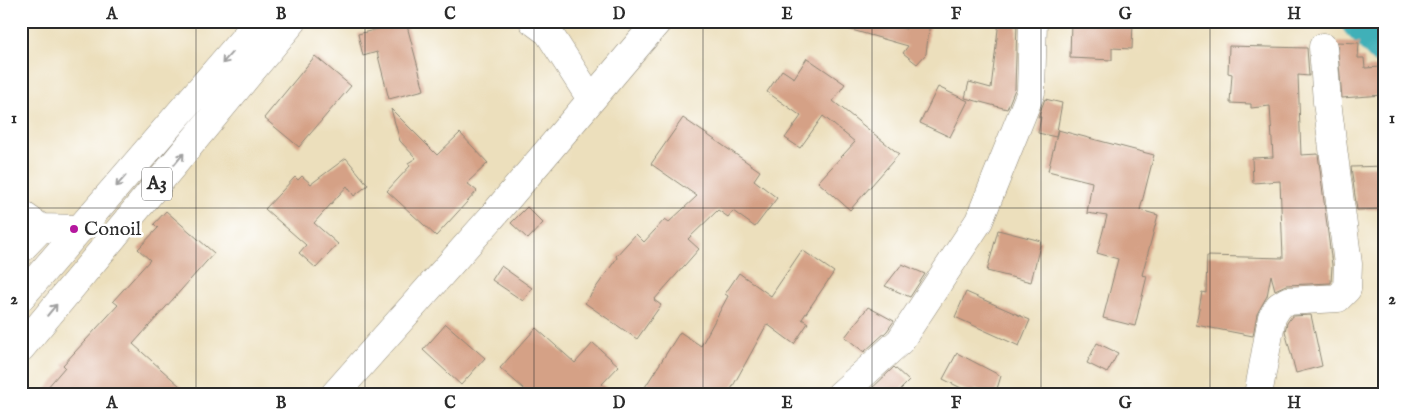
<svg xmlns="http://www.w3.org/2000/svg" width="1406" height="416" viewBox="0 0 1406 416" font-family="'IM FELL English',serif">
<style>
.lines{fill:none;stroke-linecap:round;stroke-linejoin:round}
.river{stroke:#3fb0b8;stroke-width:38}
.building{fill:#d5a186}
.minor-casing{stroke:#8c8574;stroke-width:29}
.highway-casing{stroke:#8c8574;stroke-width:29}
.minor{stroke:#fff;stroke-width:28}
.highway{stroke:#fff;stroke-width:28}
.oneway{stroke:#a0a0a0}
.grid{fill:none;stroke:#2b2b2b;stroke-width:1;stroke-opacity:0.55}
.poi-dot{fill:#b5179e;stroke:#fff;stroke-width:2}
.labels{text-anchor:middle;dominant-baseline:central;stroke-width:5;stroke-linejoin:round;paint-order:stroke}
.shield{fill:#fff;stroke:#6b6b6b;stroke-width:1}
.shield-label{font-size:19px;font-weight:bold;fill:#2b2b2b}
.poi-label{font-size:20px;fill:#2b2b2b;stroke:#fff;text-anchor:start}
.neatline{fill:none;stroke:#2b2b2b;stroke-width:2}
.grid-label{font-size:16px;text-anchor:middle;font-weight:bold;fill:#2b2b2b}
</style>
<rect width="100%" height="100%" fill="#fff"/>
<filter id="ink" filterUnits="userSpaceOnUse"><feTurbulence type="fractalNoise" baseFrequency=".02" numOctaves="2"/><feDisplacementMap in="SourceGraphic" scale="10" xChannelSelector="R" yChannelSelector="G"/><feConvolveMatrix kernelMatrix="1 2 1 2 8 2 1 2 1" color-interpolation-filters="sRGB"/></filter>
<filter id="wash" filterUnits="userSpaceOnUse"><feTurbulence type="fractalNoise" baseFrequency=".0096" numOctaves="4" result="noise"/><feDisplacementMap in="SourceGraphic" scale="20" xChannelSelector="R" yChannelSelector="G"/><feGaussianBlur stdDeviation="1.12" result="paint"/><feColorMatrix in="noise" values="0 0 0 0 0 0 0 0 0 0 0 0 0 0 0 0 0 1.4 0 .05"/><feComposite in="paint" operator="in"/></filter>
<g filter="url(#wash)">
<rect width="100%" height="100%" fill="#ecdfbc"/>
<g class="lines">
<!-- river -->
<path class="river" d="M1360,21l25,26"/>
</g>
<g id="blocks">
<!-- building -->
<path class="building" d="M839,21h40l27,8 1,-8h23l-4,33 -9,10 -14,-11 5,-7 -70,-20z
M999,21h18l-2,68 -8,20 -42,-11 4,-16 22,6z
M1071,21h62l-1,28 -20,-1v12l-42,-2z
M406,22l18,68 -35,9 -12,-47 -14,4 -5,-22z
M1337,42l22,1 -1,15h6l1,10 16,-1 2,28 -41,3z
M1229,46l78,2 2,28 -11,-1 3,80 17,-1 14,111 -1,18 -45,2 -11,5 -4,-15 -4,21 -10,18 -4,22 -57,-11 6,-33 4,1 1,-37 76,2 -3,-77 -27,2 -1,-25 21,-1 -3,-51 -19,2v-4l-21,-1 2,-29 -4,-1z
M315,56l36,30 -52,61 -35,-29z
M807,58l38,26 -12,17 66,53 -49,56 -32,-28 37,-40 -32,-26 -23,32 -15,-10 16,-22 -34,-24 15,-22 12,8z
M938,87l30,14 -18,36 -30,-14z
M1045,99l17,4 -6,34 -18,-4 3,-16h-3z
M391,109l46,46 23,-22 28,30 -21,20 10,8 -41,45 -49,-45 23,-25 -2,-3 8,-5 -16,-17z
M683,118l77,53 -6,9 23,18 -22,29 -22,-16 -5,6 -10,-7 -30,29 11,10 -45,51 7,5 -24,34 -52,-36 32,-45 -1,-2 20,-22 8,8 21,-23 4,3 28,-26 -46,-32z
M1058,130l96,25 -14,55 18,5 -16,60 5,1 -12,50 -32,-8 15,-59 -21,-6 10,-37 -20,-3 5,-31 -44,-11z
M346,158l22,27 -14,11 -7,-10 -33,37 24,21 -22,24 -17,-15 7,-8 -41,-36 30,-32 3,3 4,-4 9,8z
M1385,166v43l-28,1 -6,-43z
M527,207l16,16 -15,16 -17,-16z
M166,211l48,42 -81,91 57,51h-149l24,-28 -2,-2 55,-60 -5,-4 37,-41 -12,-11 20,-21 -4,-4z
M998,230l43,11 -10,41 -44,-11z
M802,250l32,22 -32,47 6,4 -14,21 -27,-20 -39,71h-88l40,-63 21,14 27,-50 -3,-2 14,-21 32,23z
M902,264l23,10 -15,23 -25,-11z
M501,266l31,22 -9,13 -31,-21z
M966,292l64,28 -11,26 -64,-29z
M868,307l26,14 -7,10 -23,21 -19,-15z
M1311,315l11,51 -26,7 -11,-42 2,-8 5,-7z
M446,324l39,34 -24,27 -38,-35z
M536,328l39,35 18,-20 26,23 -17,18 12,11h-83l-31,-27z
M1097,343l21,10 -11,20 -20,-10z
M957,353l44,23 -6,19 -19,-6 -3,5 -30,-15z
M894,367l15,14 -14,14h-30z"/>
</g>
</g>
<g filter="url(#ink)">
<use href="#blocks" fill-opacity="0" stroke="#8c8574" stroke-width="1"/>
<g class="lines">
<defs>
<path id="minor" d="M533,21l15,11 43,67
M21,214l20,14
M21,249l20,-21 39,1
M334,395l157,-177 167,-197
M840,395l60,-54 79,-120 52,-129 2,-71
M1258,395l14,-78 7,-11 8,-5 51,-3 9,-9 1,-25 -21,-162 -4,-55"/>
<path id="highway" d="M21,297l238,-276
M21,348l272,-327"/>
</defs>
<!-- minor casing -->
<use href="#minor" class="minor-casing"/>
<!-- highway casing -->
<use href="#highway" class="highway-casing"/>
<!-- minor -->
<use href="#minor" class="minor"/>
<!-- highway -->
<use href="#highway" class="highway"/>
</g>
<!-- one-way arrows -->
<defs><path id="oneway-shaft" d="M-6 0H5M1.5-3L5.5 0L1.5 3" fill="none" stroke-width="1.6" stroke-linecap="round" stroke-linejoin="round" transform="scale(1.25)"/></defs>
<g class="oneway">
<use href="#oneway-shaft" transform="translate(227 58) rotate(131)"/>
<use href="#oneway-shaft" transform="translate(179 159) rotate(-50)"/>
<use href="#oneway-shaft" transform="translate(121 181) rotate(131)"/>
<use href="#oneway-shaft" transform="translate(52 310) rotate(-50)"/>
</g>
</g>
<!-- grid -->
<path class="grid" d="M196,21v374M365,21v374M534,21v374M703,21v374M872,21v374M1041,21v374M1210,21v374M21,208h1364"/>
<!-- markers -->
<circle class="poi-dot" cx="74" cy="229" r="5"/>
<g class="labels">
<!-- shield labels -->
<rect class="shield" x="142" y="167.5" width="30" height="33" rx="4"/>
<g class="shield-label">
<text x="157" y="184">A3</text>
</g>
<!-- poi labels -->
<g class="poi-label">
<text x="84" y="229">Conoil</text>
</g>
</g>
<!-- margin -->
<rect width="1406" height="416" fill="none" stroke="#fff" stroke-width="55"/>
<rect x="28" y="28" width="1350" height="360" class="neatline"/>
<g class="grid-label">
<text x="112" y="19">A</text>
<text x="281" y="19">B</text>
<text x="450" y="19">C</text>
<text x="619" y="19">D</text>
<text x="787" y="19">E</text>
<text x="956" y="19">F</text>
<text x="1125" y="19">G</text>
<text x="1294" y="19">H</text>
<text x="14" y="123">1</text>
<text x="1392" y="123">1</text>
<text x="14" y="304">2</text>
<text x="1392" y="304">2</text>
<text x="112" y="408">A</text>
<text x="281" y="408">B</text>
<text x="450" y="408">C</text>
<text x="619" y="408">D</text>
<text x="787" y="408">E</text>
<text x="956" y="408">F</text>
<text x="1125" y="408">G</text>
<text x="1294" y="408">H</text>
</g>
</svg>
